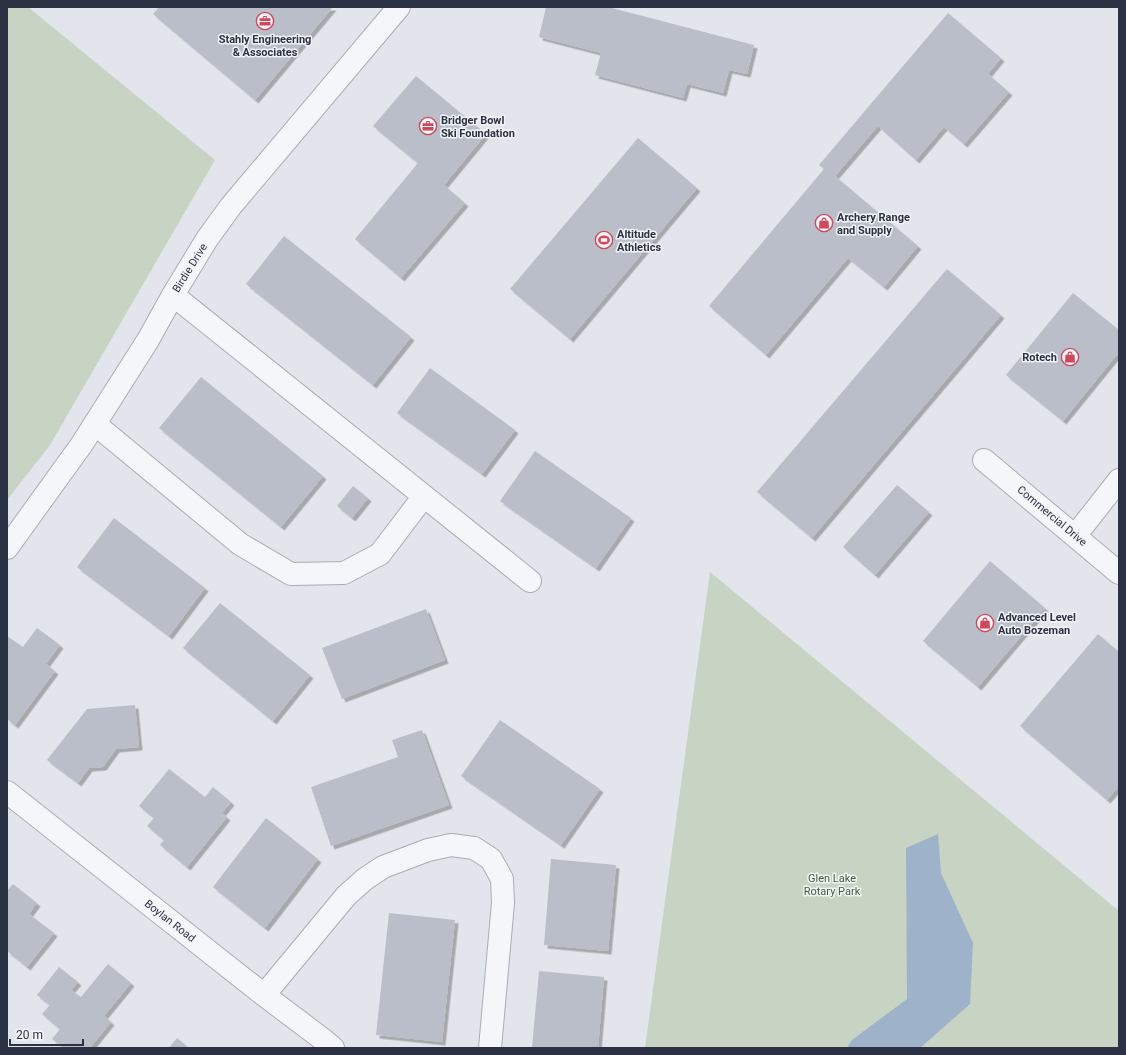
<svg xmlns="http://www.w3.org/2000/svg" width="1126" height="1055" viewBox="0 0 1126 1055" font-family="Roboto,sans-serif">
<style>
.green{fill:#c7d4c4}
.water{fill:#9eb2ca}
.building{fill:#babec8;filter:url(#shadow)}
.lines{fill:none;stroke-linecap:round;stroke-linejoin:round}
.street-casing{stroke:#a7acb5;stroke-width:24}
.street{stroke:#f5f6f9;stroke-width:22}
.labels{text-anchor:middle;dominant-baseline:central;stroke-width:3;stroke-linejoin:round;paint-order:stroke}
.poi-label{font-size:11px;font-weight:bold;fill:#2a3243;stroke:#f2f4f8;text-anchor:start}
.street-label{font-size:11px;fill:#2a3243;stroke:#f2f4f8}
.park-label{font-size:11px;fill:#3e5e38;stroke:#f2f4f8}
</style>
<defs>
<filter id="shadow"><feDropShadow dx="3.5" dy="3.5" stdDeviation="0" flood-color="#0004"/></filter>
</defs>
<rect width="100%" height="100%" fill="#e2e5eb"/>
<!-- green -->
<path class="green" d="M7,7h21l187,153 -165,285 -43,55z
M710,572l409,339v137h-474z"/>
<!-- water -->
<path class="water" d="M938,834l3,39 32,70 -3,61 -50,44h-73l5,-8 55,-41 -1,-151z"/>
<!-- building -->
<path class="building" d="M159,7h174l-78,93 -102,-86z
M546,7h62l146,38 -7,29 -18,-4 -6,23 -36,-9 -4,14 -88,-23 6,-22 -62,-16z
M948,13l53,45 -13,16 21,18 -45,52 -20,-17 -28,33 -38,-34 -43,50 83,70 -34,41 -36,-29 -82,97 -57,-49 115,-137 -5,-4z
M416,76l70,58 -42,51 21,18 -64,75 -46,-39 63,-76 -45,-37z
M638,138l59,50 -127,151 -60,-50z
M284,236l127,101 -38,48 -127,-101z
M947,269l54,46 -189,223 -55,-46z
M1073,293l46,37v22l-56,69 -57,-46z
M430,368l85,62 -33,44 -85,-61z
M201,377l122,99 -42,51 -122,-99z
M535,451l96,67 -35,50 -96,-67z
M897,485l32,27 -54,63 -32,-28z
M353,486l15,12 -16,20 -15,-12z
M114,518l91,70 -36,48 -92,-69z
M990,561l55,47 -67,79 -55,-46z
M220,603l90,72 -37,46 -90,-73z
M426,609l19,51 -103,39 -20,-51z
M37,628l23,17 -14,19 9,7 -40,54 -8,-6v-83l16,11z
M1098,634l21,18v134l-12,14 -87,-74z
M135,705l4,42 -23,2 -13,18 -14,1 -11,15 -31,-23 40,-51z
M500,720l100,69 -39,56 -100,-69z
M422,730l27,75 -118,41 -20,-59 87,-30 -6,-17z
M169,769l36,28 8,-10 18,15 -9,11 5,4 -40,50 -27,-22 4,-5 -17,-14 7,-8 -15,-12z
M266,818l52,41 -53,69 -52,-41z
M551,859l65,6 -8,86 -64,-6z
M13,884l24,19 -8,11 25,19 -27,34 -20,-16v-60z
M389,913l66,7 -13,122 -66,-7z
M108,964l23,19 -27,33 7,6 -21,26h-26l-12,-9 8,-10 -18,-15 8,-9 -13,-10 22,-28 19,15 -7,8 10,7z
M539,971l65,6 -6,71h-66z
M177,1038l12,10h-20z"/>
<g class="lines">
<defs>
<path id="street" d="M173,295l357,286
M95,424l145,120 51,30 53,-1 36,-19 44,-58
M984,460l135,113
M1075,536l44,-56
M7,548l75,-104 66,-104 25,-45 34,-56 24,-33 168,-199
M7,792l257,203 57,43 12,10
M264,995l82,-99 19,-17 18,-12 45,-17 23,-5 23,3 17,11 11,20 1,24 -13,145"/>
</defs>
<!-- street casing -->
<use href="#street" class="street-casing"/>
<!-- street -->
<use href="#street" class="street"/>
</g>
<!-- icons -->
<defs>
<symbol id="office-ring" viewBox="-11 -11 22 22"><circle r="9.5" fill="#f2f4f8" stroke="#ce4959" stroke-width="1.5"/><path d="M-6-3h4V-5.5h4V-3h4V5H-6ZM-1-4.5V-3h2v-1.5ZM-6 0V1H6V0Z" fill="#ce4959"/></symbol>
<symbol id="shop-ring" viewBox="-11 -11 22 22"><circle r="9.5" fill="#f2f4f8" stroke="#ce4959" stroke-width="1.5"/><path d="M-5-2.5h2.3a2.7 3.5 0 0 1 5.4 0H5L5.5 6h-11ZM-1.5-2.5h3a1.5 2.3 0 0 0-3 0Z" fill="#ce4959"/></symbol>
<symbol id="stadium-ring" viewBox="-11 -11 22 22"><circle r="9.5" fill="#f2f4f8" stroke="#ce4959" stroke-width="1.5"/><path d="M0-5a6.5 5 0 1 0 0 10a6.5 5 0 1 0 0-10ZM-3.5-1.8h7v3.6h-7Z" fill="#ce4959"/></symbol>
</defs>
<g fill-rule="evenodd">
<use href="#office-ring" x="255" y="11" width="20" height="20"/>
<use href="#office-ring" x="418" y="116" width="20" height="20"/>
<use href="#shop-ring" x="814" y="213" width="20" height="20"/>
<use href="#stadium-ring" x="594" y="230" width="20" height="20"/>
<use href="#shop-ring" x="1060" y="347" width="20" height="20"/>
<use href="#shop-ring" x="975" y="613" width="20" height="20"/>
</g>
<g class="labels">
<!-- poi labels -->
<g class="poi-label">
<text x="265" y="39" text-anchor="middle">Stahly Engineering<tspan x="265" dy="13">&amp; Associates</tspan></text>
<text x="441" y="120">Bridger Bowl<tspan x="441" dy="13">Ski Foundation</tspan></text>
<text x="837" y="217">Archery Range<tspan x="837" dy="13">and Supply</tspan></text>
<text x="617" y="234">Altitude<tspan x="617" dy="13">Athletics</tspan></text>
<text x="1057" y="357" text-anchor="end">Rotech</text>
<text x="998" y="617">Advanced Level<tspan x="998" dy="13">Auto Bozeman</tspan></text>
</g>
<!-- street labels -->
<g class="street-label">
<text transform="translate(190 268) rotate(-58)">Birdie Drive</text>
<text transform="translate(1052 516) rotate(40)">Commercial Drive</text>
<text transform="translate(170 921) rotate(38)">Boylan Road</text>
</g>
<!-- park labels -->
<g class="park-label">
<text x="832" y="878">Glen Lake<tspan x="832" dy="13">Rotary Park</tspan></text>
</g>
</g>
<!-- border -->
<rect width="1126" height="1055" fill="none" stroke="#2a3243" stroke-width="16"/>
<!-- scale -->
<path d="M10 1039v6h73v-6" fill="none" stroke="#2a3243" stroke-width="2"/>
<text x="16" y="1039" font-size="12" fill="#2a3243" stroke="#f2f4f8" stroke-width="3" paint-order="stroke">20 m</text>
</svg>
